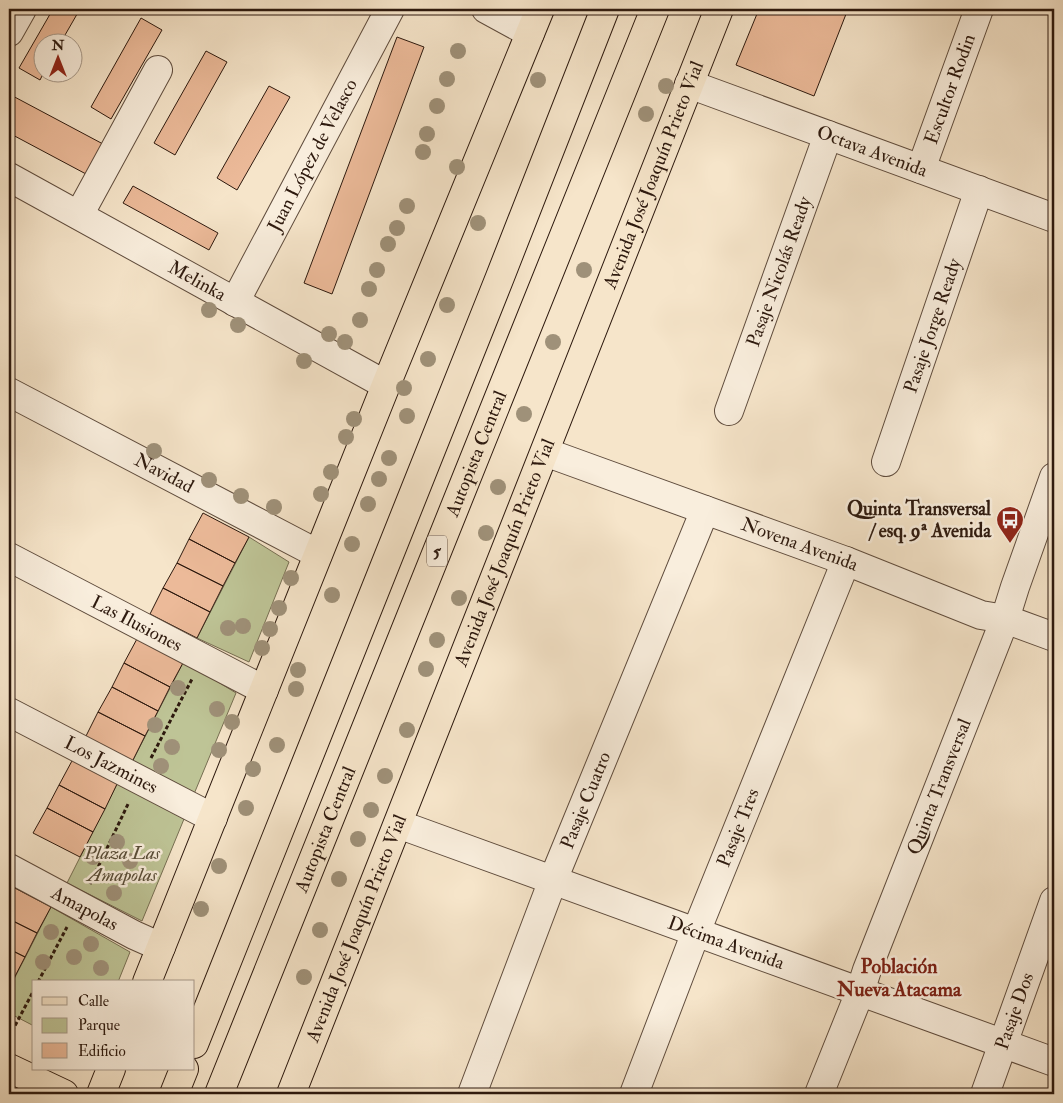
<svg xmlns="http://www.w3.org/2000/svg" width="1063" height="1103" viewBox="0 0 1063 1103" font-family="'IM FELL Double Pica',serif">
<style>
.green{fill:#bec496;stroke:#766e52}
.building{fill:#ecba99;stroke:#2d190e}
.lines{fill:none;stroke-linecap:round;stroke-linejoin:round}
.minor-casing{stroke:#5f4c3d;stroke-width:30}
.major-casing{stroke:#2d190e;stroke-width:30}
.highway-casing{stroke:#2d190e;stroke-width:30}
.path{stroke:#2d190e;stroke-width:3;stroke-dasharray:4 2.5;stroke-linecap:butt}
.minor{stroke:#f9eedd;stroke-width:28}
.major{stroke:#f6e5ca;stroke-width:28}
.highway{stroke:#f6e5ca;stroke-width:28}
.tree{fill:#9f9179}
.labels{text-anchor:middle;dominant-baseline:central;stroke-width:5;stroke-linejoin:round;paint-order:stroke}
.shield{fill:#f9eedd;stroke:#6a594c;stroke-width:1}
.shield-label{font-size:18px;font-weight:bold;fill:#2d190e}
.street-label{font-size:19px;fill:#2d190e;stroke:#f9eedd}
.poi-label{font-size:19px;font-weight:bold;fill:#2d190e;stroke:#f9eedd;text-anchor:end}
.park-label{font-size:19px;font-style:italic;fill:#584c37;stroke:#f9eedd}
.neighbourhood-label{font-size:20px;font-weight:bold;fill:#7a1f14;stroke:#f9eedd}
</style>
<rect width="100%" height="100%" fill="#f6e5ca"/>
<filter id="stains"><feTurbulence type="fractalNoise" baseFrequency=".004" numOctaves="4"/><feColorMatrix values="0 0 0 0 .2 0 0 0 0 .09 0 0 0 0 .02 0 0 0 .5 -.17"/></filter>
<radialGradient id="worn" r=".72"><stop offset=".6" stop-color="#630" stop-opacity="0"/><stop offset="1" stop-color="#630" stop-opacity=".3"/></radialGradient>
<!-- green -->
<path class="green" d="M249,537l40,25 -40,100 -52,-24z
M184,661l52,32 -42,101 -62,-32z
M118,782l66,37 -42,102 -75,-38z
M51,907l79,45 -12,30h-84v44l-25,-13v-24z"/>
<!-- building -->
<path class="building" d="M53,9h27l-19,33h-19v30h2l-4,8 -21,-12z
M759,9h89l-34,87 -78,-31z
M141,18l21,12 -51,89 -20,-12z
M397,37l27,10 -92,247 -28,-11z
M206,51l21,11 -52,93 -21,-12z
M269,86l21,11 -53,93 -20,-12z
M9,94l94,50 -17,30 -77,-41z
M133,186l85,47 -9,17 -86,-47z
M203,513l46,24 -14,26 -46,-24z
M189,539l46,24 -12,23 -46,-23z
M177,563l46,23 -13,26 -47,-24z
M163,588l47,24 -13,26 -47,-24z
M138,637l46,24 -14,26 -46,-24z
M124,663l46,24 -12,24 -46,-24z
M112,687l46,24 -13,25 -47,-24z
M98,712l47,24 -13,26 -47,-24z
M73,759l45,23 -13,27 -46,-24z
M59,785l46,24 -12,23 -46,-24z
M47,808l46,24 -13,25 -47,-24z
M9,885l42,22 -14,26 -28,-14z
M9,919l28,14 -12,24 -16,-8z
M9,949l16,8 -13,25 -3,-2z"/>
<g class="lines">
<defs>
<g id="minor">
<path d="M486,9l44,24"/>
<path d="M9,32l13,-23"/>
<path id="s1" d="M689,84l365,134"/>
<path id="s2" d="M921,169l58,-160"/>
<path id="s3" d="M9,177l377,208"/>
<path d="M79,215l79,-145"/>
<path id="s4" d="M235,302l155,-293"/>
<path id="s5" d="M9,392l309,162"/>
<path id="s6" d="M729,411l99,-276"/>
<path id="s7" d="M545,452l301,109 135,54 24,4 49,18"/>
<path id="s8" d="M886,462l93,-272"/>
<path id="s9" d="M9,557l255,133"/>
<path id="s10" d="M9,712l204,106"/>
<path id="s11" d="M398,824l656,238"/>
<path id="s12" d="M9,868l125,67 27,12"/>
<path id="s13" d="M472,1094l81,-214 152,-370"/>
<path id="s14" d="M634,1094l62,-162 150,-371"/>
<path id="s15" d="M819,1094l41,-102 7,-22 138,-351 10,-32 39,-110"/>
<path id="s16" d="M985,1094l69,-193"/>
</g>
<g id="major">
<path d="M147,982l239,-597 154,-376"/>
<path d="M9,1068l55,26"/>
<path d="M101,1094l10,-25"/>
<path id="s17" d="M291,1094l428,-1085"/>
</g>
<g id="highway">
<path d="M194,1044l306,-767 105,-268"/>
<path d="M174,1094l10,-25"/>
<path id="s18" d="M219,1094l436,-1085"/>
</g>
</defs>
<!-- minor casing -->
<use href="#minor" class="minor-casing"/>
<!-- major casing -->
<use href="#major" class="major-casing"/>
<!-- highway casing -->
<use href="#highway" class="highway-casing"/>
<!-- path -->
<path class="path" d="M151,758l41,-79
M90,884l39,-82
M38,982l29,-55
M9,1037l25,-47"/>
<!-- minor -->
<use href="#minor" class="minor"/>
<!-- major -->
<use href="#major" class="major"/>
<!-- highway -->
<use href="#highway" class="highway"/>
</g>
<!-- trees -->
<g class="tree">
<circle cx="458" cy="51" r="8"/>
<circle cx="447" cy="79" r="8"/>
<circle cx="538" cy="80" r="8"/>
<circle cx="666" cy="86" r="8"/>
<circle cx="437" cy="106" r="8"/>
<circle cx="646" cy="114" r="8"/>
<circle cx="427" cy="134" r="8"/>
<circle cx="423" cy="152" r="8"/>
<circle cx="457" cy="167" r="8"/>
<circle cx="407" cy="206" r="8"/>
<circle cx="478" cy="223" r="8"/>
<circle cx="397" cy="228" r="8"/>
<circle cx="388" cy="244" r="8"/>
<circle cx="377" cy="270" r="8"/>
<circle cx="584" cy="270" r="8"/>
<circle cx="369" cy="289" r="8"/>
<circle cx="447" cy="305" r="8"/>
<circle cx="209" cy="310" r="8"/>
<circle cx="360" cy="320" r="8"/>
<circle cx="238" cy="325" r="8"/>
<circle cx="329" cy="334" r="8"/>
<circle cx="345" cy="342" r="8"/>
<circle cx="553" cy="342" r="8"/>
<circle cx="428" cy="359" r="8"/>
<circle cx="304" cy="361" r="8"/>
<circle cx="404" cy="388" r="8"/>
<circle cx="524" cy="414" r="8"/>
<circle cx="407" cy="416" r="8"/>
<circle cx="354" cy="419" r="8"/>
<circle cx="346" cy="437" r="8"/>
<circle cx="154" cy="451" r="8"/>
<circle cx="389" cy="458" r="8"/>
<circle cx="331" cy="472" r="8"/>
<circle cx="379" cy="479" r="8"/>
<circle cx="209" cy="480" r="8"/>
<circle cx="498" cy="487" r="8"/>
<circle cx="321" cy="494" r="8"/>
<circle cx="241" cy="496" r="8"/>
<circle cx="368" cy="504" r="8"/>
<circle cx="274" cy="507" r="8"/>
<circle cx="486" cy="533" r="8"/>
<circle cx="352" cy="544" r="8"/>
<circle cx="291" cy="578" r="8"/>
<circle cx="332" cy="595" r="8"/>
<circle cx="459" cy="598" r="8"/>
<circle cx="279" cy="608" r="8"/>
<circle cx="243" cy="626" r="8"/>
<circle cx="228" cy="628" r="8"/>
<circle cx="270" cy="629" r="8"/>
<circle cx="437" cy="640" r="8"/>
<circle cx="262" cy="648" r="8"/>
<circle cx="426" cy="669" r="8"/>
<circle cx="298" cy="670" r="8"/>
<circle cx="178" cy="688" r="8"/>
<circle cx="296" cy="689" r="8"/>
<circle cx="217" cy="709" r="8"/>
<circle cx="232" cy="722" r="8"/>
<circle cx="155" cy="725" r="8"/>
<circle cx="407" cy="730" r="8"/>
<circle cx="277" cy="745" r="8"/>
<circle cx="172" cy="747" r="8"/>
<circle cx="219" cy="750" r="8"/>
<circle cx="161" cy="766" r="8"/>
<circle cx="253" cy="769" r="8"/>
<circle cx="385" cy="776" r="8"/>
<circle cx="246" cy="808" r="8"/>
<circle cx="371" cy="810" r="8"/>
<circle cx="358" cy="839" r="8"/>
<circle cx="117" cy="842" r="8"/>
<circle cx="93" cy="857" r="8"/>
<circle cx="130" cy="861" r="8"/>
<circle cx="219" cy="866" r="8"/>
<circle cx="339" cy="879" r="8"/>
<circle cx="114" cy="893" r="8"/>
<circle cx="201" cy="909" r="8"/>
<circle cx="320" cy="930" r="8"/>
<circle cx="51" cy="932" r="8"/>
<circle cx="91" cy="944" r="8"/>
<circle cx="74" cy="957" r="8"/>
<circle cx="43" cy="962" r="8"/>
<circle cx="101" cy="968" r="8"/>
<circle cx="304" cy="977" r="8"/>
</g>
<!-- icons -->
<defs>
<symbol id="bus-pin" viewBox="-11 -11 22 30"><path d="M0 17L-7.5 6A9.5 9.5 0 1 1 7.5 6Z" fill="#8f2418" stroke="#f9eedd"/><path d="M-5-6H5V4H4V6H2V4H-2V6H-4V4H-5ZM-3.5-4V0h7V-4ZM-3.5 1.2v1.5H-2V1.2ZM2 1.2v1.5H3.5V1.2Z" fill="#fff"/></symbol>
</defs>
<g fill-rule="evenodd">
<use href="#bus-pin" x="994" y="504" width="32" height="43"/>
</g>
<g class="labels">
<!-- shield labels -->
<rect class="shield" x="427" y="535.5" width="20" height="31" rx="4"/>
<g class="shield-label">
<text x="437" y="551">5</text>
</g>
<!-- street labels -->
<g class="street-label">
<text stroke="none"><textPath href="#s2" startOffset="85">Escultor Rodin</textPath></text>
<text stroke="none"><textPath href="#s1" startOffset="195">Octava Avenida</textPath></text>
<text stroke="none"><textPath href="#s4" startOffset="166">Juan López de Velasco</textPath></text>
<text stroke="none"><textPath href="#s17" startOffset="988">Avenida José Joaquín Prieto Vial</textPath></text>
<text stroke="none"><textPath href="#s6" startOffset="148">Pasaje Nicolás Ready</textPath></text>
<text stroke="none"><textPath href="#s3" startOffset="215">Melinka</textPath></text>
<text stroke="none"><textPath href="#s8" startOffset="144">Pasaje Jorge Ready</textPath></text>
<text stroke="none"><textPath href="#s18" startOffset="690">Autopista Central</textPath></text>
<text stroke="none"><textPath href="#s5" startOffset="175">Navidad</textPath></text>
<text stroke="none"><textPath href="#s7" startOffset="271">Novena Avenida</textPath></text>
<text stroke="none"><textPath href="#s17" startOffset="582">Avenida José Joaquín Prieto Vial</textPath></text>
<text stroke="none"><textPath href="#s9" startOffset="144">Las Ilusiones</textPath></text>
<text stroke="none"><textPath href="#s10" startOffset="115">Los Jazmines</textPath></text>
<text stroke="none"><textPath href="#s15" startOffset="330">Quinta Transversal</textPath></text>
<text stroke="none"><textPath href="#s13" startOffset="315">Pasaje Cuatro</textPath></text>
<text stroke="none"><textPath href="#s14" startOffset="286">Pasaje Tres</textPath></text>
<text stroke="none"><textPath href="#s18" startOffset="285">Autopista Central</textPath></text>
<text stroke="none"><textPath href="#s12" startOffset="86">Amapolas</textPath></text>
<text stroke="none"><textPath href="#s17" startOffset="178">Avenida José Joaquín Prieto Vial</textPath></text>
<text stroke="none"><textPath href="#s11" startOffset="349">Décima Avenida</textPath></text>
<text stroke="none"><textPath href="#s16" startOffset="88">Pasaje Dos</textPath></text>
</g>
<!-- poi labels -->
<g class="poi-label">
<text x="991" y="509">Quinta Transversal<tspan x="991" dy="22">/ esq. 9ª Avenida</tspan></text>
</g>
<!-- park labels -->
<g class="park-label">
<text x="122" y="853">Plaza Las<tspan x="122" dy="22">Amapolas</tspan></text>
</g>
<!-- neighbourhood labels -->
<g class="neighbourhood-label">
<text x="899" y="966">Población<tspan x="899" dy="23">Nueva Atacama</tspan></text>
</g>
</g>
<!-- margin -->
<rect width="1063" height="1103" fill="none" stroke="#f6e5ca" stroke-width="30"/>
<rect x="10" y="10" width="1043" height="1083" fill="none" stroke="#2d190e" stroke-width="2.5"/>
<rect x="15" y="15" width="1033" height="1073" fill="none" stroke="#2d190e"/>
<!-- legend -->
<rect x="32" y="980" width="162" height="90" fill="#f9eedd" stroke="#a7998a"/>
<rect x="42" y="997" width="25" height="8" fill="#f6e5ca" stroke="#a7998a"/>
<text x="78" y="1006" font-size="15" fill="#2d190e">Calle</text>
<rect x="42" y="1018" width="25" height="15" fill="#bec496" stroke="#a7998a"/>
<text x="78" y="1030" font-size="15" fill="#2d190e">Parque</text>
<rect x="42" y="1043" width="25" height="15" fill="#ecba99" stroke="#a7998a"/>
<text x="78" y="1056" font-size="15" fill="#2d190e">Edificio</text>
<!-- north arrow -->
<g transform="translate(58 58)"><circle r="24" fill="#f9eedd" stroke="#a7998a"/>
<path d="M0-4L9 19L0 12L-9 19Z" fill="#8f2418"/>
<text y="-8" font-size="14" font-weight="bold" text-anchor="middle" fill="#2d190e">N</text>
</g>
<rect width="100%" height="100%" filter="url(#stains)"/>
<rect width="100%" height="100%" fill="url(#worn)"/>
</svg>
